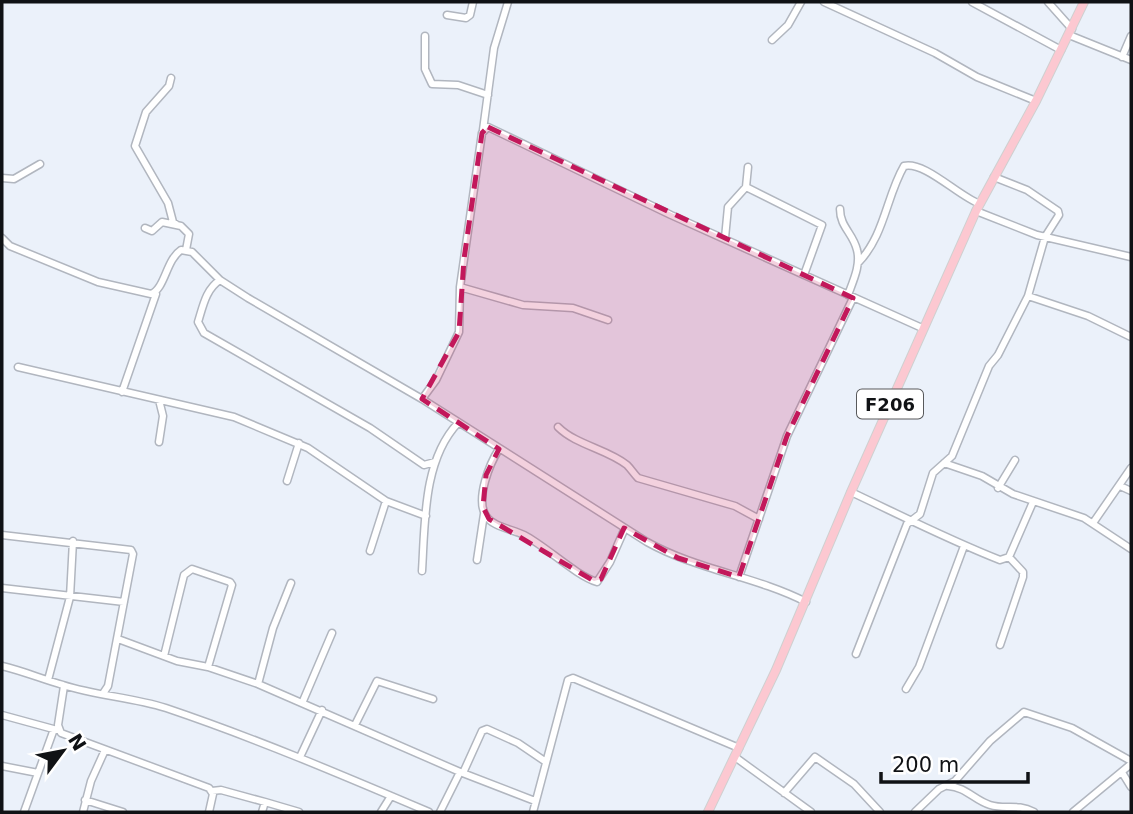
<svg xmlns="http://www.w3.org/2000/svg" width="1133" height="814" viewBox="0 0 1133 814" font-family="'DejaVu Sans',sans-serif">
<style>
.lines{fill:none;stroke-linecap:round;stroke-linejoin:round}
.minor-casing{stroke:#b1b6bf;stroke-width:9}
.major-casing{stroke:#cfd0d0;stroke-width:10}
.minor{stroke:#fff;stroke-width:6}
.major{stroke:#fcc8d1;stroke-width:8}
.marked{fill:#c2185b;fill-opacity:0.2;stroke:#c2185b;stroke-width:5;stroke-dasharray:14 9;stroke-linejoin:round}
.labels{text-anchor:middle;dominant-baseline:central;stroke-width:6;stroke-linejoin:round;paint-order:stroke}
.shield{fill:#fff;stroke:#58595b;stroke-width:2}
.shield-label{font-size:18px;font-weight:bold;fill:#101215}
</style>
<rect width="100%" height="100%" fill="#ebf1fa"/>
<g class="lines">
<defs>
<path id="minor" d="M824,2l111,51 42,24 59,24
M972,2l89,48
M1048,2l24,27
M447,15l19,3 4,-3 3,-13
M1069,35l62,25
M425,36v33l7,15 26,1 30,10
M772,40l16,-15 13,-23
M1122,57l9,-21
M171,78l-2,8 -23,26 -11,34 33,57 5,19 4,3
M483,130l11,-82 14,-46
M2,178l12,1 26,-15
M746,187l76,38 -18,50
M840,209c0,18 13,24 17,41 4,15 -4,31 -9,45
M976,211l61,24 94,22
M145,228l7,3 10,-9 19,4 8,8 -3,16
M2,238l8,8 88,36 53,12c14,-5 15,-34 30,-44l11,2 28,28 28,18 174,101 225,143c50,28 108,34 159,60
M725,238l3,-31 18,-20 2,-20
M858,263c27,-28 28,-66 46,-97 21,-5 54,30 76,38
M220,280c-14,9 -17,26 -22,42l6,11 166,95 54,37 11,-3
M460,287l22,-154 6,-6 183,88 251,113
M1028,296l60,20 43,21
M18,367l216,50 74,31 78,53 40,15
M122,392l34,-98
M422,399l14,-19 23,-48 1,-45 63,18 50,3 35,12
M558,427c18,18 49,22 69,38 4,4 7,9 11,13l97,28 24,13
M159,442l4,-26 -4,-16
M499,449c-9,14 -24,50 -13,67 7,11 26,13 38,19 23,12 51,40 73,47l13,-20 15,-34
M944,463l38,13 31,18 71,24 47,31
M287,481l12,-38
M1120,486l11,5
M998,488l17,-28
M851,492c49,23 98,48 149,68l9,-3 24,-55
M1093,523l38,-55
M2,535l129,15 2,4 -25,132 -4,6
M370,551l16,-50
M477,560l7,-46
M422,571c3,-48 1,-111 36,-148
M739,577l48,-141 66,-138
M2,588l122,14
M118,639l59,22 31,6 50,17 202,88 75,29
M1000,645l23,-68v-5l-14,-15
M856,654l51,-130 13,-10 13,-41 19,-17 37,-90 9,-11 30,-59 17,-59 14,-22 -1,-4 -31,-21 -33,-13
M164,656l20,-81 8,-6 38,13 2,3 -24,82
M2,666c21,5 40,13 61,19 34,11 68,12 103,23 89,30 176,67 263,104
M48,680l22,-83 3,-56
M258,684l15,-56 18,-45
M64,686l-6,39 3,8 148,55 4,6 -4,18
M906,689l13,-22 45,-121
M303,701l29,-68
M2,715l55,15
M355,725l22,-44 56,18
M300,757l22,-47
M735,757l76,55
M2,766l36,7
M463,773l19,-42 5,-2 31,14 28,19
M1123,774l8,13
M948,786c18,1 26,14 42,19 16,5 26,-2 44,7
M212,791l9,-1 44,12 -3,10
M784,793l31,-36 39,27 26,28
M85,800l38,12
M265,802l34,10
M24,812l30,-83
M83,812l8,-31 14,-31
M381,812l10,-16
M440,812l20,-40
M533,812l35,-132 5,-2 166,70
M915,812l24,-23 16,-8 35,-40 34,-29 48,16 59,33
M1073,812l58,-48"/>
<path id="major" d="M708,812l68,-142 75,-178 125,-281 60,-110 48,-99"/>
</defs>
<!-- minor casing -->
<use href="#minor" class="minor-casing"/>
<!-- major casing -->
<use href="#major" class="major-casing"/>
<!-- minor -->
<use href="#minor" class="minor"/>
<!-- major -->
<use href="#major" class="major"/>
</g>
<!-- marked area -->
<path class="marked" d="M488,127l365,171 -66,138 -48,141 -61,-19 -54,-30 -23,51 -7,2 -105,-62 -6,-12 3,-32 13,-26 -77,-50 37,-67 5,-73 18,-126z"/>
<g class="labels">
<!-- shield labels -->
<rect class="shield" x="857" y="389.5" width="66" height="29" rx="5"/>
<g class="shield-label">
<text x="890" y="404">F206</text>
</g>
</g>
<!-- border -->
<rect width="1133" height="814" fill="none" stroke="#101215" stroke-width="7"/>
<!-- north arrow -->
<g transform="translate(63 751) rotate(58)" stroke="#ffffff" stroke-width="5" paint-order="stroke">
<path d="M0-5L12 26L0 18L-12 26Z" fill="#101215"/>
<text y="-10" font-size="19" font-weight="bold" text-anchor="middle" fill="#101215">N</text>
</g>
<!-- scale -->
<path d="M881 772v10h147v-10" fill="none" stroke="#101215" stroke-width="3.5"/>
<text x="892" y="772" font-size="21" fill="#101215" stroke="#ffffff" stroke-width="5" paint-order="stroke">200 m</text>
</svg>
